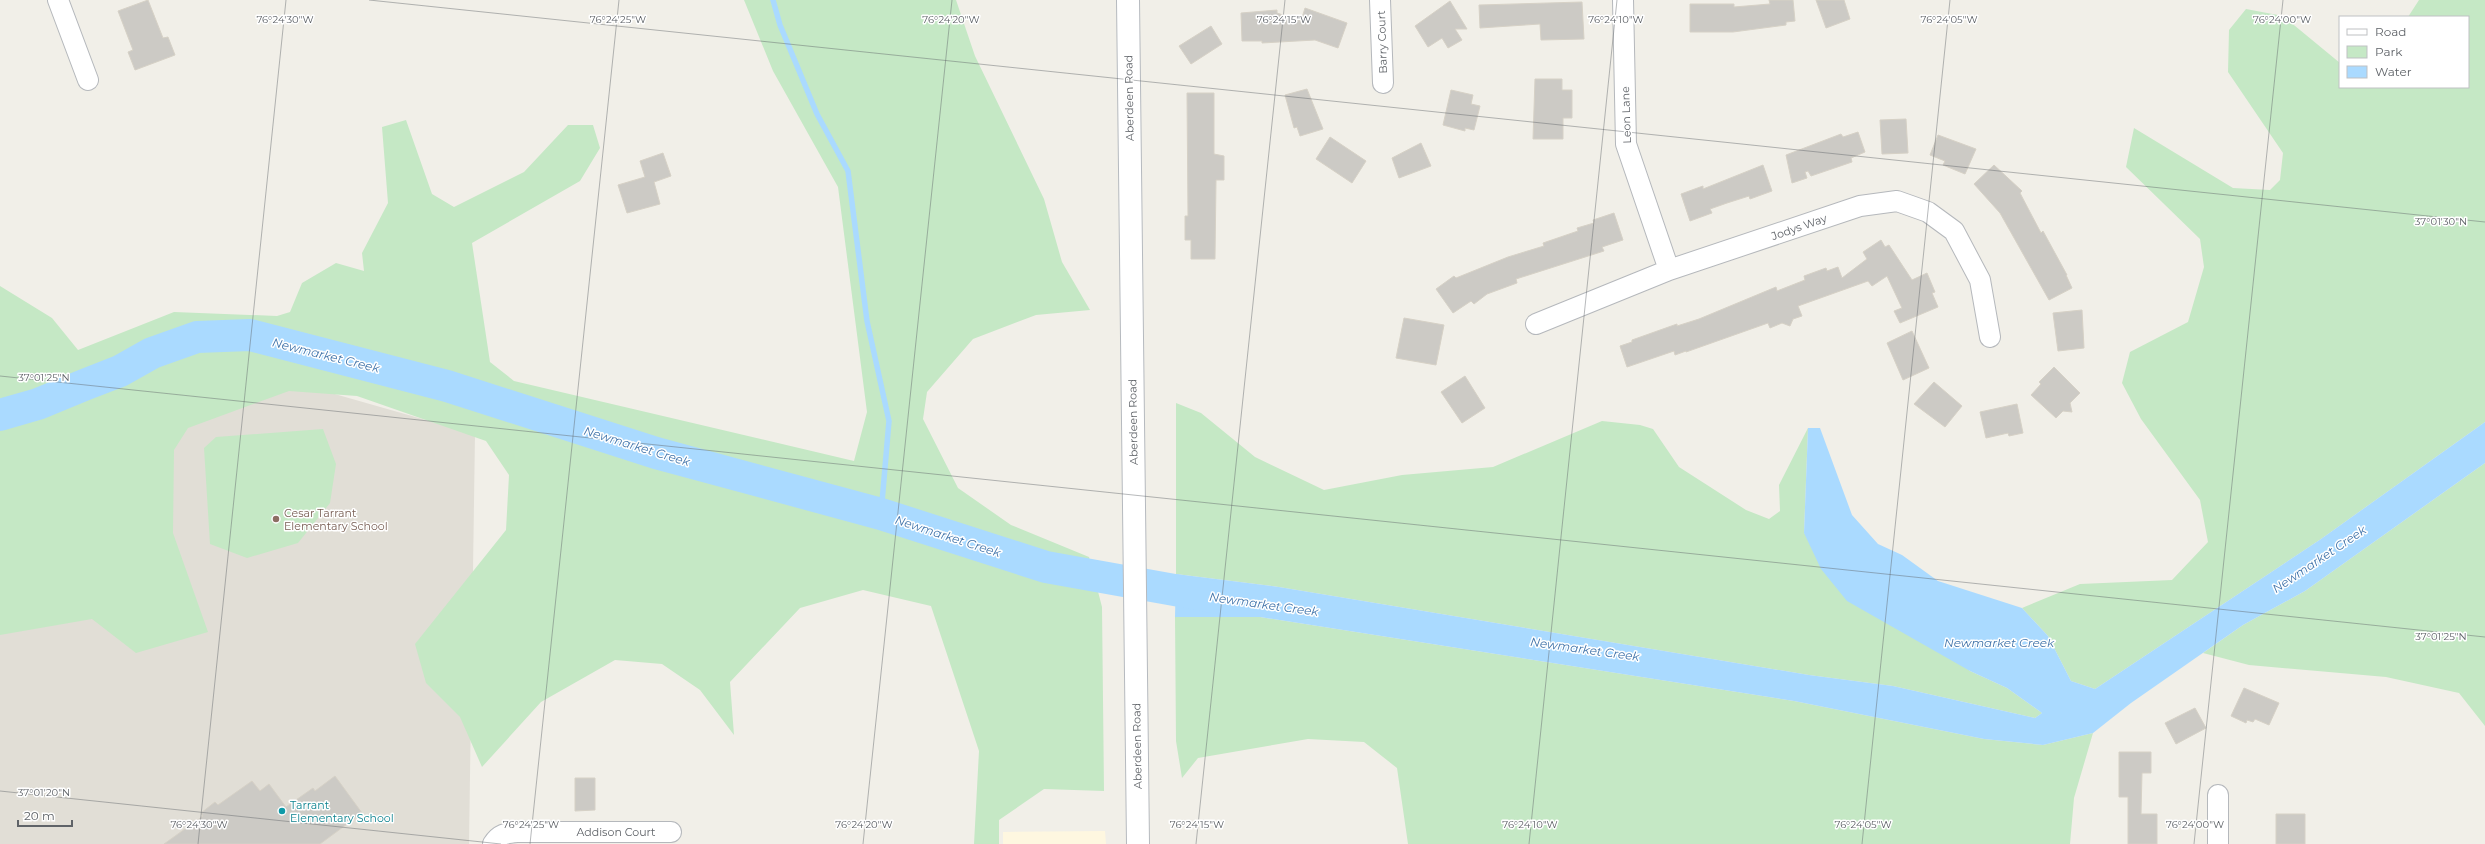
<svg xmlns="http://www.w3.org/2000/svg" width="2485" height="844" viewBox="0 0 2485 844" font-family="Montserrat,sans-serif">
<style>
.commercial{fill:#fef7e0}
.education{fill:#e1ded6}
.green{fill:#c5e8c5}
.water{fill:#aadaff}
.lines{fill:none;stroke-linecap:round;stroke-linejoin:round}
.stream{stroke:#aadaff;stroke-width:5.5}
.river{stroke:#aadaff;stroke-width:32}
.building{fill:#cccac5;stroke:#d6d1c6}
.minor-casing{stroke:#b5b8bc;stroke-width:22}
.secondary-casing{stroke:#b6babf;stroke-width:24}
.minor{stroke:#fff;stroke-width:20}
.secondary{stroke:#fff;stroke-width:22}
.ticks{fill:none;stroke:#5f6368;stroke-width:1;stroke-opacity:0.45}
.education-dot{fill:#8d6e63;stroke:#fff;stroke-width:1.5}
.culture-dot{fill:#0f9aa8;stroke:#fff;stroke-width:1.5}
.labels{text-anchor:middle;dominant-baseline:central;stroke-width:3;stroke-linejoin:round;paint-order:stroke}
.street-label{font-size:11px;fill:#5f6368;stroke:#fff}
.education-label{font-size:11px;fill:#785e54;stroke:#fff;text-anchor:start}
.culture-label{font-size:11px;fill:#0d838f;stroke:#fff;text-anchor:start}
.water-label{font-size:12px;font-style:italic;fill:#4174aa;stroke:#fff}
.ticks-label{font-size:10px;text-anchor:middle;fill:#5f6368;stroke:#fff;stroke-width:3;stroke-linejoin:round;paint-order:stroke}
</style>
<rect width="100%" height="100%" fill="#f1efe8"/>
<!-- commercial -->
<path class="commercial" d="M1105,831l1,13h-103v-12z"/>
<!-- education -->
<path class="education" d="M222,362l253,72 -6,410h-469v-240z"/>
<!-- green -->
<path class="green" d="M744,0h212l19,56 69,143 18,63 28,48 -54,5 -63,24 -46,53 -4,27 35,69 53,37 78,32 13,50 2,184 -60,-2 -45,31v24h-25l5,-93 -48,-145 -68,-16 -63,18 -70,74 4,53 -34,-45 -38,-26 -47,-4 -74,42 -59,65 -22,-50 -34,-34 -11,-39 91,-114 3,-55 -23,-34 -129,-45 -68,-5 -101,37 -14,22 -1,83 35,99 -72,21 -44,-34 -92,16v-349l52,32 26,32 96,-38 103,4 13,-4 12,-29 34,-20 28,8 -2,-18 26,-50 -6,-76 24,-7 26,74 22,13 70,-35 44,-47h25l7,23 -20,33 -108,62 18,119 24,19 340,80 13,-49 -29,-225 -65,-116z
M2419,0h66v422l-164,117 -226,150 -24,-8 -23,-45 -26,-28 58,-24 92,-4 36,-38 -8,-42 -59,-81 -19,-36 8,-31 58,-30 16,-55 -4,-28 -74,-72 8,-39 99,60 37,2 10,-10 3,-27 -55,-81 1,-42 17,-21 37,7 57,47v24h128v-70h-60z
M1176,403l25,10 54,44 69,33 78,-15 91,-8 109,-46 38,4 13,4 26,38 67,43 23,9 11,-8 -1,-26 29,-57 -4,105 166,138 37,17 35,25 -7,5 -142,-32 -84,-11 -530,-88 -103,-13z
M323,429l13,35 -6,39 -32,40 -51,15 -37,-14 -6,-96 12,-11z
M2485,463v263l-26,-33 -73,-16 -137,-12 -46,-12 40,-28 62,-34z
M1175,617h85l534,84 190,38 59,6 50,-12 -19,65 -4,46h-662l-11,-76 -33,-26 -56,-3 -110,19 -16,20 -6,-37z"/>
<!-- water -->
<path class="water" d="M2485,422v41l-180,128 -62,34 -112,78 -38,30 -50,12 -59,-6 -190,-38 -534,-84h-85l1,-43 103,13 530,88 84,11 142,32 7,-5 -35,-25 -37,-17 -123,-70 -26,-32 -17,-36 4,-105h12l32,87 26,29 24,11 36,26 84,27 26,28 23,45 24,8 226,-150z"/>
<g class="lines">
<!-- stream -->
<path class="stream" d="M773,0l7,25 37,89 31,57 19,150 22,100 -8,93"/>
<!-- river -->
<path class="river" d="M0,415l38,-11 46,-19 36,-14 32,-18 45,-16 53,-2 197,51 209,67 225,61 165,53 173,31"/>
</g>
<!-- building -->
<path class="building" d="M148,0l15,38 5,-1 7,18 -40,15 -7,-18 5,-2 -15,-39z
M1769,0h24l2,21 -9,1v3l-53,7h-43v-28h44v3l36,-3z
M1816,0h28l6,19 -24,9z
M1450,1l17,28h-12l7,11 -14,8 -6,-10 -14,9 -13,-21z
M1582,2l2,37 -43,1 -1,-16 -60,4 -1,-23z
M1305,8l42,15 -9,25 -23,-8 -53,3v-2h-20l-1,-28 36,-3v3l24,8z
M1211,26l11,18 -31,20 -12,-18z
M1535,79h27v11h10v28h-9v21h-30z
M1307,89l16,40 -23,7 -3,-9 -3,1 -9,-33z
M1451,90l22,5 -2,9 9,2 -6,24 -9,-2v3l-22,-6z
M1187,93h27v61l10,2v24h-8l-1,79h-24v-19h-6v-24h3z
M1906,119l2,34 -26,1 -2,-34z
M1858,132l7,20 -14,6 1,4 -41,14 -3,-5 -3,1 2,6 -15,5 -6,-28 55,-21 2,3z
M1938,135l38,14 -11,25 -22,-9 2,-4 -15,-6z
M1330,137l36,24 -14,22 -36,-24z
M1421,143l10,23 -32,12 -7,-20z
M663,153l8,23 -17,6 6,22 -33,9 -9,-28 27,-8 -5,-16z
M1763,165l9,26 -22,8 -1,-3 -22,7 -17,6 2,4 -22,8 -9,-27 22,-8v3z
M1994,165l28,26 -2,2 21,40 2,-2 24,44h-1l6,13 -23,12 -49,-87 -26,-29z
M1614,213l9,27 -21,7 2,4 -88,28 1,4 -30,11 -13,10 -3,-3 -18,12 -17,-24 18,-13 2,2 52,-21 36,-11 -1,-3 35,-12 -1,-3 17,-5 -1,-3z
M1881,240l4,7 4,-2 23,35 15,-7 8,19 -3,1 6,14 -38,16 -6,-12 8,-3 -15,-32 -15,10 -4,-5 -70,25 4,10 -9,3 -3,7 -8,-3 -12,5 -2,-5 -82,29v-1l-11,4 -1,-4 -47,16 -7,-21 12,-4v-2l45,-16v2l22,-7 77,-32 1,4 28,-11 -1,-4 22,-8 1,3 11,-4 4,11 25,-19 -4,-7z
M2082,310l2,38 -26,3 -5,-38z
M1404,318l40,7 -8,40 -40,-7z
M1912,331l17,37 -26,12 -16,-37z
M2054,367l26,26 -10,10 2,9 -9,-1 -7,7 -25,-23 10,-11 -2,-2z
M1465,376l20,32 -23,15 -21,-31z
M1934,382l28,24 -17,21 -31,-23z
M2017,404l6,29 -14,3 -1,-3 -22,5 -6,-26z
M2244,688l35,15 -10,22 -14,-6 -2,3 -6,-2 -1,3 -15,-7z
M2195,708l11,20 -30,16 -11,-21z
M2119,752h32v21h-9l-1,41h16v30h-29v-47h-9z
M335,776l27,37 -42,31h-156l39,-28 -2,-3 14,-11 3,3 34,-24 8,10 9,-7 17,23 27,-19 2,3z
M575,778h20v32l-20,1z
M2276,814h29v30h-29z"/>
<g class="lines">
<defs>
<path id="minor" d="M58,0l30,80
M1380,0l3,83
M1623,0l3,144 43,126
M1536,324l133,-54 191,-64 37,-5 31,11 26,19 26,49 10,57
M2218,795v49
M493,844c6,-10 13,-11 24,-12h154"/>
<path id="secondary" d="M1128,0l10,844"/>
</defs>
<!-- minor casing -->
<use href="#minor" class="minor-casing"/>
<!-- secondary casing -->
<use href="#secondary" class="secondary-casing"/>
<!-- minor -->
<use href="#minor" class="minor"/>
<!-- secondary -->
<use href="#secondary" class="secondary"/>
</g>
<!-- ticks -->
<path class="ticks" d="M369,0l2116,222M0,376l2485,261M0,791l501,53M198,844l88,-844M530,844l89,-844M863,844l89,-844M1196,844l89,-844M1529,844l88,-844M1862,844l88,-844M2194,844l89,-844"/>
<!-- markers -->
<circle class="education-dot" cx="276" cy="519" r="4"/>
<circle class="culture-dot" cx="282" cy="811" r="4"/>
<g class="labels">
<!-- street labels -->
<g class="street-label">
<text transform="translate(1382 42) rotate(-92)">Barry Court</text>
<text transform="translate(1129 98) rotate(-91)">Aberdeen Road</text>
<text transform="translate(1626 115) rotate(-92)">Leon Lane</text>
<text transform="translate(1799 227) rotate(-19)">Jodys Way</text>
<text transform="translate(1133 422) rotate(-91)">Aberdeen Road</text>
<text transform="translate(1137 746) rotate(-91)">Aberdeen Road</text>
<text x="616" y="832">Addison Court</text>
</g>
<!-- education labels -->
<g class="education-label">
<text x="284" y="513">Cesar Tarrant<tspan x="284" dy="13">Elementary School</tspan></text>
</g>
<!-- culture labels -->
<g class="culture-label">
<text x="290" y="805">Tarrant<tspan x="290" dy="13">Elementary School</tspan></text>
</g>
<!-- water labels -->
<g class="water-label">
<text transform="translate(326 355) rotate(14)">Newmarket Creek</text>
<text transform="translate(637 446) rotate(17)">Newmarket Creek</text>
<text transform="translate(948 536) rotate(18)">Newmarket Creek</text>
<text transform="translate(2319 559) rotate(-34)">Newmarket Creek</text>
<text transform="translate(1264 604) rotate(8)">Newmarket Creek</text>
<text x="1999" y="642">Newmarket Creek</text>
<text transform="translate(1585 649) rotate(8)">Newmarket Creek</text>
</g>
</g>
<g class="ticks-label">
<text x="285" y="23">76°24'30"W</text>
<text x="618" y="23">76°24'25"W</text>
<text x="951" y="23">76°24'20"W</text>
<text x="1284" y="23">76°24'15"W</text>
<text x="1616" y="23">76°24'10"W</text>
<text x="1949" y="23">76°24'05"W</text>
<text x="2282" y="23">76°24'00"W</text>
<text x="2441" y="225">37°01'30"N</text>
<text x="44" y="381">37°01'25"N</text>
<text x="2441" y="640">37°01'25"N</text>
<text x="44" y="796">37°01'20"N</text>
<text x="199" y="828">76°24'30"W</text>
<text x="531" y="828">76°24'25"W</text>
<text x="864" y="828">76°24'20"W</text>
<text x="1197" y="828">76°24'15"W</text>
<text x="1530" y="828">76°24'10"W</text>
<text x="1863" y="828">76°24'05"W</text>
<text x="2195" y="828">76°24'00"W</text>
</g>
<!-- legend -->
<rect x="2339" y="16" width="130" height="72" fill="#ffffff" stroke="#bfc1c3"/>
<rect x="2347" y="29" width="20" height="6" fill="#ffffff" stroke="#bfc1c3"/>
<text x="2375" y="36" font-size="12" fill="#5f6368">Road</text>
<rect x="2347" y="46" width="20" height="12" fill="#c5e8c5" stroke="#bfc1c3"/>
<text x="2375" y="56" font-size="12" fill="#5f6368">Park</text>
<rect x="2347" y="66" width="20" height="12" fill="#aadaff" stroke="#bfc1c3"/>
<text x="2375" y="76" font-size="12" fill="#5f6368">Water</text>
<!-- scale -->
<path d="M18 820v6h54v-6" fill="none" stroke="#5f6368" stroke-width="2"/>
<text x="24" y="820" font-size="12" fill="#5f6368" stroke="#ffffff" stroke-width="3" paint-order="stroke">20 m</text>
</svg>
